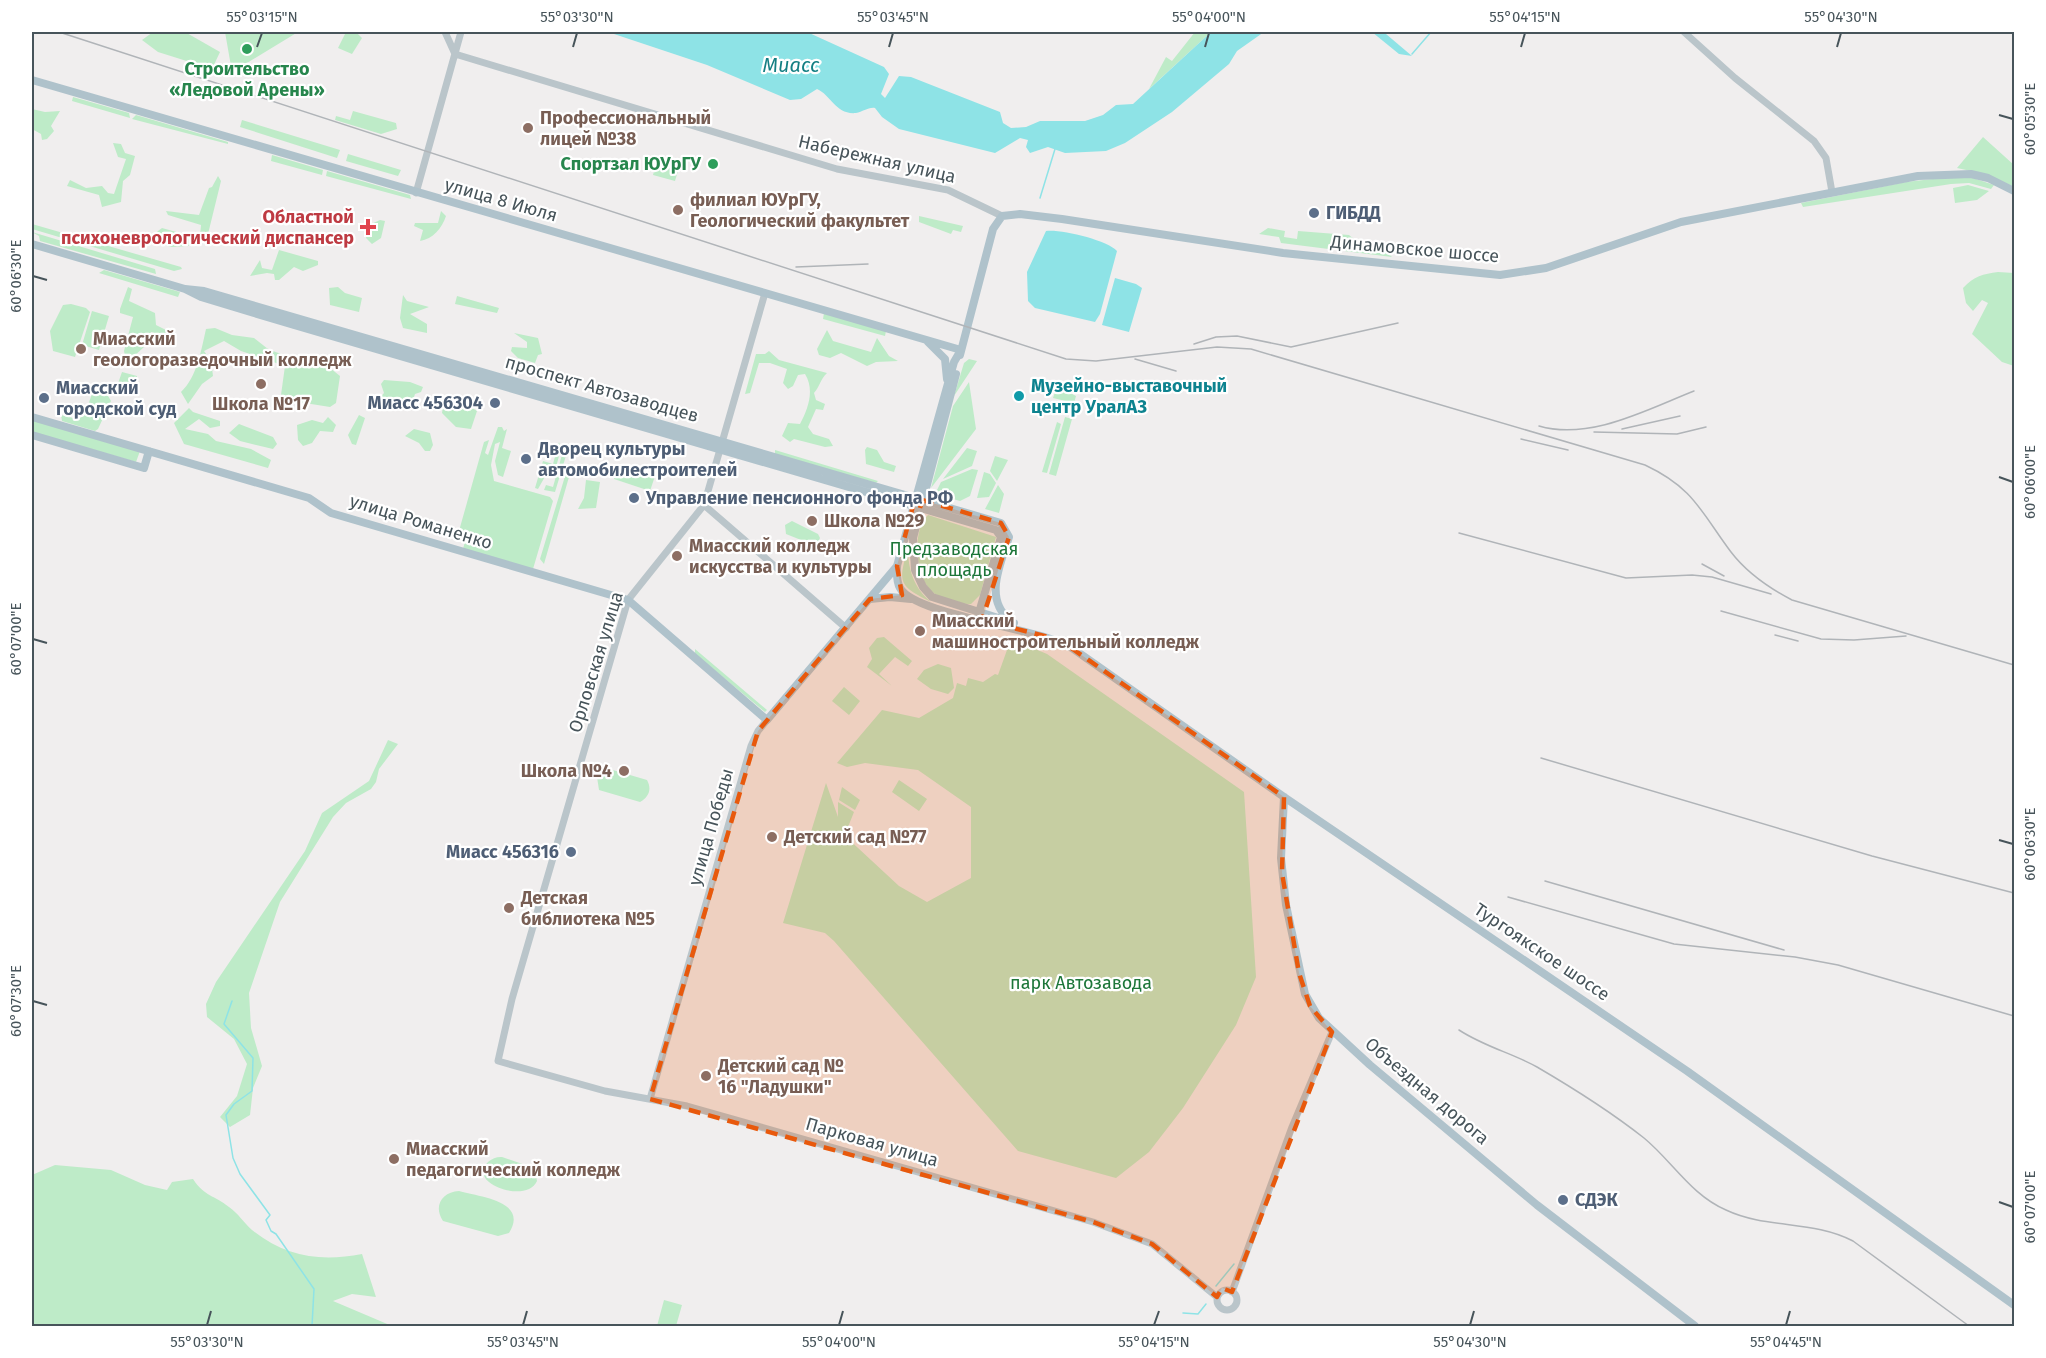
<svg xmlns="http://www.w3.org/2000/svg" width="2046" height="1358" viewBox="0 0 2046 1358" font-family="'Fira Sans',sans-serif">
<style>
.green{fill:#beebc8}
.water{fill:#8ee3e6}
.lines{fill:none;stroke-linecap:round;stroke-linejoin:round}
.stream{stroke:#8ee3e6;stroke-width:1.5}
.minor{stroke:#bac5ca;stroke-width:7}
.major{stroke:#afc2cb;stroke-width:8}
.rail{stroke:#b0b4b8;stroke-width:1.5}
.marked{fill:#e8590c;fill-opacity:0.2;stroke:#e8590c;stroke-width:4.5;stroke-dasharray:12 8;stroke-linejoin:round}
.ticks{fill:none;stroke:#47545a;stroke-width:2}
.leisure-dot{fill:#2e9e5b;stroke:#fff;stroke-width:2}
.education-dot{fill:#8d6e63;stroke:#fff;stroke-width:2}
.service-dot{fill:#5c6f8a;stroke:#fff;stroke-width:2}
.health-dot{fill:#e0444e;stroke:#fff;stroke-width:2}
.culture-dot{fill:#0f9aa8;stroke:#fff;stroke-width:2}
.labels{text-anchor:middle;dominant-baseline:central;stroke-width:4.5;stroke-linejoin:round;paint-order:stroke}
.leisure-label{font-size:18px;font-weight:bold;fill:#27864d;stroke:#fff}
.education-label{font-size:18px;font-weight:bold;fill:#785e54;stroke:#fff;text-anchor:start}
.street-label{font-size:18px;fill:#47545a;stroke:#fff}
.service-label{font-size:18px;font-weight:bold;fill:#4e5e75;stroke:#fff;text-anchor:start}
.health-label{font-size:18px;font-weight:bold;fill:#be3a42;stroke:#fff;text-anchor:end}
.culture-label{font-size:18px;font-weight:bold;fill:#0d838f;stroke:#fff;text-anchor:start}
.park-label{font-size:18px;fill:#1d7639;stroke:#fff}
.water-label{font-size:20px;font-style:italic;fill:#147f83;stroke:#fff}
.neatline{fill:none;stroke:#47545a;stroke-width:2}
.ticks-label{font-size:15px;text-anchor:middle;fill:#47545a}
</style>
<rect width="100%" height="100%" fill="#f0eeee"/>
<!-- green -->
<path class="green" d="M153,32h32l35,20 -8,17 -54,-17 -16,-12z
M225,32h73l-66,40z
M346,32h10l6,6 -10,16 -14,-6z
M1195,32h16l-62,57 17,-32 6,4z
M73,97l56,16 1,5 -58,-17z
M32,109l13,3 15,-1 -9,15 3,5 -7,8 -5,1 -1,-6 -9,-5z
M353,111l43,12 1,6 -16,5 -46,-14 1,-4 14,4z
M136,115l92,27v2l-96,-25z
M242,120l98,30 -3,8 -97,-31z
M1983,137l31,28v22l-25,-12 -32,-7z
M113,143l8,1 4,9 10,3 -5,19 -7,6 -2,21 -19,5 -3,-12 -32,-9 3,-6 16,8 16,-2 6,7 6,1 12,-35 -8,-2z
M348,154l53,16 -3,6 -52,-15z
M272,155l51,15 -1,5 -51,-14z
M656,164l22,7 -3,10 -22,-6z
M327,171l83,24 1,4 -85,-23z
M218,176l3,5 -13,53 1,8 -6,1 -3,-7 1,-11 -33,-10 -2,-4 33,4 10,-27 3,-1z
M1950,177h20l24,8 -3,4 -22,-6 -18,1 -148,23 -2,-4 105,-21z
M1968,185l21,6 -12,9 -22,3 -2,-15z
M441,211l5,5c-4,12 -13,23 -26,25l3,-11 -9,-4 1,-3h23z
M919,216l44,10 -2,6 -8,-2 -2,4 -32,-12z
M380,220l5,1 -4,17 -9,6 -6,-6 3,-13z
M32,224l149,43 1,2 -8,2 -142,-42z
M162,228l25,7 3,6 -1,5 -18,1 -25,-7z
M1268,228l17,3 -1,6 13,2 1,-8 51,4 12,10 27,8 4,4 -111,-14 -2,-6 -20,-3z
M32,232l123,37 1,5 -116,-33 -1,-5z
M279,250l39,11v4l-15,6 -9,-4 -15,13h-4l-1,-6 -7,-1 -17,3 10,-16 2,8 10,2z
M104,270l76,22 -2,5 -79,-24z
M1998,272l16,1v93l-12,-4 -30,-28 16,-31 -6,-3 -9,11 -7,-8 -3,-15c11,-12 20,-14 35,-16z
M128,287l4,2 -3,12 26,12 1,12 14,7 -3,5 -16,-5 -7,15 -12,11 -7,-2 -1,-5 9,-34 -13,-4v-4z
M338,287l7,6 17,5 -3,14 -29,-7 -1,-17z
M403,295l4,6 22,6 -19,7 17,10v9l-24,-5 -3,-10z
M457,296l42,12 -2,5 -42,-9z
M71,304l15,4 4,4 -15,45 -22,-6 -3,-20 13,-26z
M92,311l17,5 -10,34 -17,-5z
M824,313l62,18 -1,5 -62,-17z
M215,328l17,7 22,3 14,11 18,7 34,4 20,16 -4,27 -6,4 -44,-7 -6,2 5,-36 -44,-15 -17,-10 -20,10 7,10 2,15 -11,8 -14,20 -7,-12c16,-15 20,-41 25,-63z
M827,330l6,11 38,11 6,-14 12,18 9,5 -22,1 -9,4 -26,-13 -11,5 -11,-3 -2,-6z
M514,333l24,5 4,16 -4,1 -3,8 -17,-5 -7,-7 1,-4 15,1v-6z
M769,351l10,9 48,13c-7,7 -7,13 -13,20l2,7 9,4 -2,6 -7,-1 -8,18 5,7 16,5 4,7 -8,1 -31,-8 -4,3 -8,-6 6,-13 12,1c8,-15 15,-34 5,-50l-7,1 -5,11 -5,3 -5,-6 4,-14 -17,-6h-11l-9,30 -5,1 11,-40h9z
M969,359l8,2 -23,35 10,-33z
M122,372l15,4v3l-12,5 -4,10 -6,-2z
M384,380l26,2 13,5 -2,5 -6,2 -4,12 -8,4 -6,-4 -13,2 -6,-8 6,-7 -3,-9z
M969,382l7,47 -45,59 22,-82z
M1057,386l19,10 -2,7 -21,-5z
M97,392l10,2 4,7 -13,28 -3,2 -33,-10 -1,-6 16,4 7,-3 8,-22z
M454,398l12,3v3l11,7 -6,18 -15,-2 -14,-14 1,-6h10z
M189,408l4,4 27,9v5l-10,2 -11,-9 -14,10 23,5 8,7 35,8 20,11 -3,8 -84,-24 -10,-21z
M359,415l6,3 -9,27 -4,-1 -4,-9z
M328,417l8,8 -3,7 -13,-1 -8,12 -9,3 -5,-6 -1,-15 15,-5 11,3z
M1065,417l7,2 -16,57 -7,-2z
M32,420l108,31 -4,11 -104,-30z
M1057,422l4,2 -14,49 -5,-1z
M239,424l34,13 4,7 -4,5 -33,-8 -11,-8z
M498,427h4l2,4 3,-2 -5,19 9,3 -8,26 -5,-2 -3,-14 5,-19 -5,2 -4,21 3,16 56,16 3,4 -20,68 -70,-20 3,-11 -7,-7 25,-89 5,-2 -4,13 3,2z
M414,429l16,4 3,12 -3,6h-5l-6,-8 -14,-7z
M559,442l2,7 -7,25 -7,-1 -9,16 -3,-1 8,-27 10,3z
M565,444l3,5 -13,43 -11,-2 2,-5 7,2z
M867,447l10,3 7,12 12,4 -2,6 -28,-8 -1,-14z
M967,448l10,3 -5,15 -29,13z
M775,450l103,31 -2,2 -101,-29z
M995,456l13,4 -11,21 -7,-10z
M569,463l2,7 -27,94 -4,-5z
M618,466l37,10 -5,15 -36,-12z
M972,469l6,1 -8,26 -10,5 -25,-7 6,-12z
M984,472l6,2 6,9 -7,14 -12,1z
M586,480l14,2 -4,26 -18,1 6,-11z
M998,485l6,9 -5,19 -14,-4z
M928,515l68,22 -16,58 -9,9c-9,1 -28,-5 -36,-10 -20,-13 -24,-64 -7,-79z
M792,521l26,13 2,4 -4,8 -30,-12 -1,-9z
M908,548c0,22 6,40 23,54 -33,-17 -33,-19 -23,-54z
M884,637l28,24 -4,5 -13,-9 -16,17 13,12 -25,-19 5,-8 -3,-11 8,-10z
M1011,639l36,15 197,138 12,185 -20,48 -53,83 -34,44 -33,26 -98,-27 -184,-210 -9,-8 -42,-10 43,-140 12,34v-15l16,10 -8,20 -3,-1 1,4 55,51 28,16 44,-24v-71l-53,-37 -53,-7 -18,4 -10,-4 45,-53 37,8 34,-20 4,-15 9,3 2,-8 15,4 12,-8 3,1z
M695,649l72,61 -2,2 -70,-58z
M938,664l13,4 3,20 -6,6 -17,-5 -14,-10 7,-9z
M844,687l16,14 -11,14 -17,-14z
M388,740l10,4 -19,25 -3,13 -5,7 -25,14 -13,14 -53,85 -31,91 2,35 11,38 -9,22 -3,27 -20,12 -10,-10 17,-21 10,-32 -13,-25 -27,-22 -1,-13 10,-22 89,-131 17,-38 47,-32z
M606,768l41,12c5,9 2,17 -7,22l-41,-12 -2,-13z
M899,780l28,19 -8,12 -27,-19z
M842,787l18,13 -5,10 -16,-10z
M502,1157l32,11 3,13c-7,16 -36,11 -48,1 -13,-10 -1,-26 13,-25z
M55,1165l56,5 34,15 22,5 5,-8 21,-3c12,18 21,16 36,28 9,6 15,16 23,23 33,27 69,32 110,24l14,43 -24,-3 -19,7 59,25h-360v-151z
M459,1191c21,6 70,10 50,42l-11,3 -55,-15c-10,-15 -1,-29 16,-30z
M664,1300l18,5 -6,21h-19z"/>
<!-- water -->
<path class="water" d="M608,32h199l77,35 5,7 -8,20 4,4 14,-22 12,1 89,35 3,11 8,5 15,-1 14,-6h45l18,-6 13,-10 17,-1 78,-72h53l-27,19 -8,13 -57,48 -47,31 -19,8 -41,2 -17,-6 -18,6 -4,-6 2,-7 -8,-2 -25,15 -96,-24 -17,-12 -7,-9c-7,-1 -12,4 -19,5 -20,2 -25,-18 -39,-24l-16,10 -11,1 -83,-35z
M1372,32l14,2 26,22 -13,-2z
M1046,231c15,-2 61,9 71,20l-17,63 -5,8 -60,-14 -7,-7 -1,-29z
M1115,278l21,6 6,4 -13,44 -27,-7z"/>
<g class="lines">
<!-- stream -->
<path class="stream" d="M1412,54l19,-22
M1040,198l15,-49
M232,1001l-8,23 29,34 -1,33 -18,13 -8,11 7,43 7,16 30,41 -4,5 5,11 5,3 38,55 -2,37
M1216,1286l18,-22
M1183,1313l15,1 8,-10"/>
<!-- minor -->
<path class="minor" d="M445,32l10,22 382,115 111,21 54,26
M1684,32l51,46 79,63 12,17 6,34
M416,193l45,-161
M765,293l-61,212 -76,95 -116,399 -14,62 107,30 82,15 406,116 59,22 65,53
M704,505l142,123
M650,1099l101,-353 7,-15 9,-11
M1217 1300a10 10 0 1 1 20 0a10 10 0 1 1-20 0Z
M1232,1292l60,-165 40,-95"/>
<!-- major -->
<path class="major" d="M32,80l929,270
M32,244l153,45 16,8 93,28 702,205 5,7 -23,79
M185,289l19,2 797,232 8,14c-8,26 -26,62 1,83
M928,342l17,17 2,20
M961,350l-7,12 -57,204c0,8 -1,15 3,22 15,27 139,40 172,60l212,149 403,274 327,234
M960,355l33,-126 9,-13 18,-2 42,5 221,34 217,22 46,-7 135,-46 237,-46 53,-2 17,4 26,13
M956,374l-43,164 2,32 8,17 9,10 82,26
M32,417l277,81 22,15 297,87 139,120 130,-154
M32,435l112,33 5,-17
M870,599l20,-2 21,2
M1284,797l-3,61 5,47 19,89 14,24 51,47 167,140 158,121"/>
<!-- rail -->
<path class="rail" d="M59,32l1007,327 30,2 121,-14 34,2 394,116c49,23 56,47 86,87 16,21 38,36 61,48l222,65
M796,267l72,-3
M1194,344l22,-7 21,-1 54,11 107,-24
M1135,359l41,12
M1539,426c51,15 109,-17 155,-35
M1622,429l58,-13
M1594,432l83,2 29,-7
M1521,439l47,11
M1459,533l167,45 66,-3 20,2 59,17
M1702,564l22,12
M1721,611l100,28 33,1 52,-4
M1775,635l23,6
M1541,758l331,98 142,37
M1545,881l239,69
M1508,897l166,47 121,13 43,8 176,51
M1459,1030c26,17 53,23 78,37 36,21 74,45 107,71 28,23 47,57 82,72 40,19 87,10 127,31l116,85"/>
</g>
<!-- marked area -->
<path class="marked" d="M922,500l79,23 8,14 -27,83 78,20 224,157 -2,76 17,100 11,33 22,26 -100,260 -10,-4 -5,9 -65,-53 -59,-22 -443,-123 108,-368 112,-132 32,-4 -5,-29 16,-60 7,2z"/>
<!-- ticks -->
<path class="ticks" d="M257,47l5,-14M573,47l4,-14M889,47l4,-14M1205,47l4,-14M1521,47l4,-14M1837,47l4,-14M1999,115l14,4M33,276l14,4M1999,477l14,5M33,639l14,4M1999,840l14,4M33,1001l14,4M1999,1202l14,5M207,1325l4,-14M523,1325l4,-14M839,1325l4,-14M1154,1325l5,-14M1470,1325l4,-14M1786,1325l4,-14"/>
<!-- markers -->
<g class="leisure-dot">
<circle cx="247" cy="49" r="6"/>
<circle cx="713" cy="164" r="6"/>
</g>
<g class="education-dot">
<circle cx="528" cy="128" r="6"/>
<circle cx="678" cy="210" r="6"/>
<circle cx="81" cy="349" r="6"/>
<circle cx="261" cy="384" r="6"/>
<circle cx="812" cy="521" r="6"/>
<circle cx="677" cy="556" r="6"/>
<circle cx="920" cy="631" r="6"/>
<circle cx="624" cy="771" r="6"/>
<circle cx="772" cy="837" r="6"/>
<circle cx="509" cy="908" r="6"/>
<circle cx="706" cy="1076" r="6"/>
<circle cx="394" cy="1159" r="6"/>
</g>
<g class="service-dot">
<circle cx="1314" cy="213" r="6"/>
<circle cx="44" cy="398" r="6"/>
<circle cx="495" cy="403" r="6"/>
<circle cx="526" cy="459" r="6"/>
<circle cx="634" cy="498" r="6"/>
<circle cx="571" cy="852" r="6"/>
<circle cx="1563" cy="1200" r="6"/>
</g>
<path class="health-dot" d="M365 218h6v6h6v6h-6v6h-6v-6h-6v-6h6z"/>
<circle class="culture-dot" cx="1019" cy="396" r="6"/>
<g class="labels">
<!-- leisure labels -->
<g class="leisure-label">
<text x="247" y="69">Строительство<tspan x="247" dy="21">«Ледовой Арены»</tspan></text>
<text x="701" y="164" text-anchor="end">Спортзал ЮУрГУ</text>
</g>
<!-- education labels -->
<g class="education-label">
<text x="540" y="118">Профессиональный<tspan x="540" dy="21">лицей №38</tspan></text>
<text x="690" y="200">филиал ЮУрГУ,<tspan x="690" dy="21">Геологический факультет</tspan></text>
<text x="93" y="339">Миасский<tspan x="93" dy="21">геологоразведочный колледж</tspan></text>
<text x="261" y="404" text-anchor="middle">Школа №17</text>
<text x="824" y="521">Школа №29</text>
<text x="689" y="546">Миасский колледж<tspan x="689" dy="21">искусства и культуры</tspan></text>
<text x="932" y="621">Миасский<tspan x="932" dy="21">машиностроительный колледж</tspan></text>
<text x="612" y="771" text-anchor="end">Школа №4</text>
<text x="784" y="837">Детский сад №77</text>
<text x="521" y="898">Детская<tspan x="521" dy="21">библиотека №5</tspan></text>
<text x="718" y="1066">Детский сад №<tspan x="718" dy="21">16 "Ладушки"</tspan></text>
<text x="406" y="1149">Миасский<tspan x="406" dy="21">педагогический колледж</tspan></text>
</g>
<!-- street labels -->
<g class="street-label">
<text transform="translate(877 159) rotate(13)">Набережная улица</text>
<text transform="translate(501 200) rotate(16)">улица 8 Июля</text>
<text transform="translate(1415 249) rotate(5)">Динамовское шоссе</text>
<text transform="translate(602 389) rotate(16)">проспект Автозаводцев</text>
<text transform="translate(421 522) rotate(17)">улица Романенко</text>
<text transform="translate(596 662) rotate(-73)">Орловская улица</text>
<text transform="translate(711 827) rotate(-74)">улица Победы</text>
<text transform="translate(1542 952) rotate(34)">Тургоякское шоссе</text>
<text transform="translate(1427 1091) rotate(40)">Объездная дорога</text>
<text transform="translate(872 1142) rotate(16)">Парковая улица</text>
</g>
<!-- service labels -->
<g class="service-label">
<text x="1326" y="213">ГИБДД</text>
<text x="56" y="388">Миасский<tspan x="56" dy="21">городской суд</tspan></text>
<text x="483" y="403" text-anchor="end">Миасс 456304</text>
<text x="538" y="449">Дворец культуры<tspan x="538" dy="21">автомобилестроителей</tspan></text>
<text x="646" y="498">Управление пенсионного фонда РФ</text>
<text x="559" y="852" text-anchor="end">Миасс 456316</text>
<text x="1575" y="1200">СДЭК</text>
</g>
<!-- health labels -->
<g class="health-label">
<text x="354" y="217">Областной<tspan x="354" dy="21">психоневрологический диспансер</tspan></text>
</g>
<!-- culture labels -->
<g class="culture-label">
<text x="1031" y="386">Музейно-выставочный<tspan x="1031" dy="21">центр УралАЗ</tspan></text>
</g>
<!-- park labels -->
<g class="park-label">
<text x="954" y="549">Предзаводская<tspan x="954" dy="21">площадь</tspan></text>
<text x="1081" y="983">парк Автозавода</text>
</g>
<!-- water labels -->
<g class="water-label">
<text x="791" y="65">Миасс</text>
</g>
</g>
<!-- border -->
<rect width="2046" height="1358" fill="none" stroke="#ffffff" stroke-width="66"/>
<rect x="33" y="33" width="1980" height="1292" class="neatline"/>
<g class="ticks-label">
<text x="262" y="22">55°03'15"N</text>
<text x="577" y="22">55°03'30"N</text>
<text x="893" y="22">55°03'45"N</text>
<text x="1209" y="22">55°04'00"N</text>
<text x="1525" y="22">55°04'15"N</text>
<text x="1841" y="22">55°04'30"N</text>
<text transform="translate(2030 119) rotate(-90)" y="5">60°05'30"E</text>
<text transform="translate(16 276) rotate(-90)" y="5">60°06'30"E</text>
<text transform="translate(2030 482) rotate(-90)" y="5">60°06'00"E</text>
<text transform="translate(16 639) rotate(-90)" y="5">60°07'00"E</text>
<text transform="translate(2030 844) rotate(-90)" y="5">60°06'30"E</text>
<text transform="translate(16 1001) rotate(-90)" y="5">60°07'30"E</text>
<text transform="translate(2030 1207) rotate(-90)" y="5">60°07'00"E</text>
<text x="207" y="1347">55°03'30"N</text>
<text x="523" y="1347">55°03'45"N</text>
<text x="839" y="1347">55°04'00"N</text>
<text x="1154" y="1347">55°04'15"N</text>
<text x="1470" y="1347">55°04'30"N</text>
<text x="1786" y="1347">55°04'45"N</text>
</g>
</svg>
